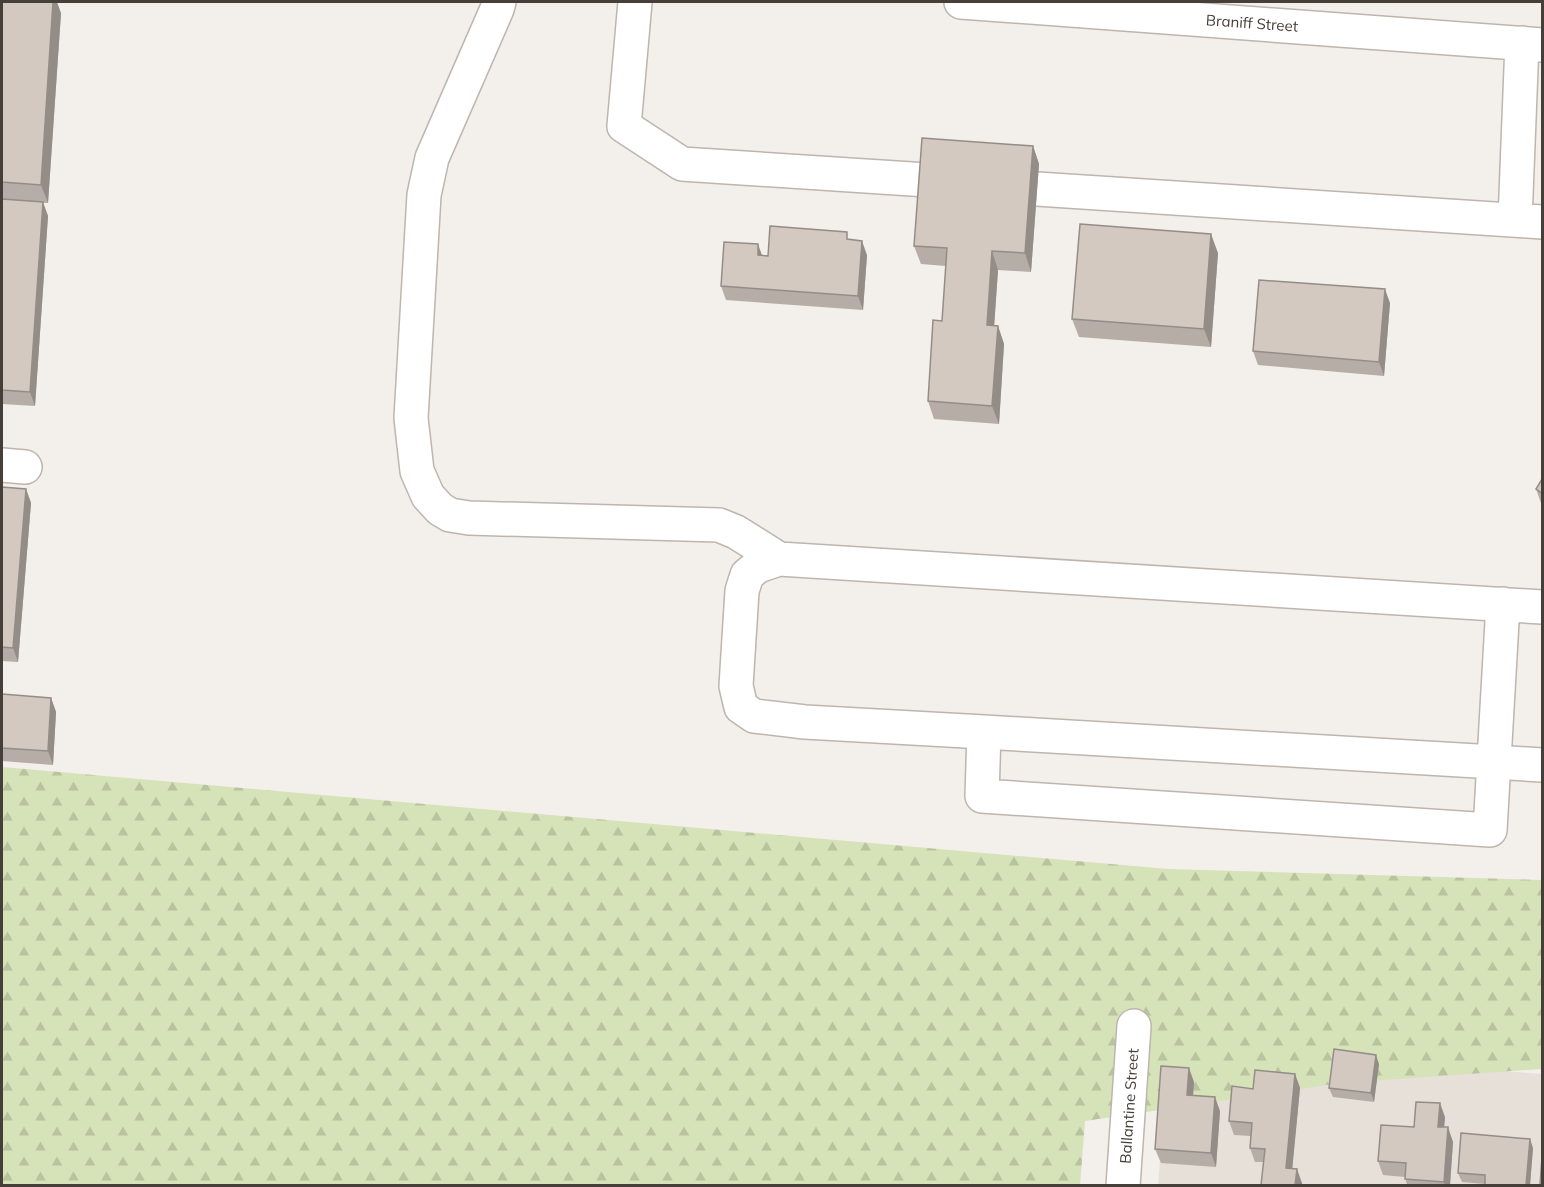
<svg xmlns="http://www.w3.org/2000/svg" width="1544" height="1187" viewBox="0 0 1544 1187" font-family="Mulish,sans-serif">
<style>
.residential{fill:#e6e0d9}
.forest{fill:url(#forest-firs)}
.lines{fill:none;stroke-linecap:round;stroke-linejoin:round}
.minor-casing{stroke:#beb5ae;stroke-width:36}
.minor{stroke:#fff;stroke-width:33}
.wall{fill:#b5ada6}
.shaded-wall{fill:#948d87}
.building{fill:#d3c9c1;stroke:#948d87;stroke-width:1.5}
.labels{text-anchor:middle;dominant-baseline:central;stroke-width:4.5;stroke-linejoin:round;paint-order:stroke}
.street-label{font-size:15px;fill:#463f39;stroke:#fff}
</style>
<defs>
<pattern id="forest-firs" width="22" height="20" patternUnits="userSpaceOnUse" patternTransform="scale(1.5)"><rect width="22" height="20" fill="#d6e2b8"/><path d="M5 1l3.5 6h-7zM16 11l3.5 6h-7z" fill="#b9c39f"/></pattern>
</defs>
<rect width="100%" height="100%" fill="#f3efea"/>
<!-- residential -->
<path class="residential" d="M1169,1046l373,28v111l-384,1z"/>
<!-- forest -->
<path class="forest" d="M2,767l1166,102 374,11v189l-202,14 -255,38 -5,64h-1078z"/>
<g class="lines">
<defs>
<path id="minor" d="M499,2l-2,7 -65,149 -8,37 -13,223 6,53 11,25 12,13 10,6 19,3 250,7 17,7 43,27
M635,2l-11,124 58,38 245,16
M961,2l581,43
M1037,189l505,33
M1515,220l7,-177
M2,465l23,2
M1503,604l-13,226 -508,-34 2,-64 510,30 48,3
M984,732l-179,-10 -51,-6 -13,-9 -5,-21 6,-95 5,-16 11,-9 21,-7 763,48
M1123,1186l11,-160"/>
</defs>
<!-- minor casing -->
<use href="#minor" class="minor-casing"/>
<!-- minor -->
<use href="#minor" class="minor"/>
</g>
<!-- wall -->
<path class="wall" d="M2,2l59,11 -13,190h-5l5,13 -13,190 -33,-2z
M1033,146l6,18 -8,108 -33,-2 -4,56h4l6,18 -5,80 -65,-5 -6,-18 14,-80 4,-55 -25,-2 -7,-18z
M850,240l17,15 -4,55 -137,-10 -5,-14 41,-30h6z
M1218,253l-7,94 -132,-10 -7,-18z
M1390,303l-6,73 -126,-11 -5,-14z
M1542,479v27l-6,-17z
M2,487l24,2 5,14 -13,159 -16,-1z
M2,694l49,4 5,14 -3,53 -51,-4z
M1379,1064l-5,38 -41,-5 -4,-9z
M1295,1074l5,14 -8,81 10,14v2h-41l3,-23h-9l-5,-14 1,-12 -17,-1 -5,-14z
M1194,1082l-1,14 27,15 -4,56 -55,-4 -6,-14z
M1445,1117l-1,10 9,15 -3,43h-43l-2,-8 -22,-2 -5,-14 36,-34z
M1533,1148l-3,37h-45v-1l-23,-2 -4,-9z"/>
<!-- shaded-wall -->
<path class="shaded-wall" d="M53,2h4l4,11 -13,190 -7,-18z
M1033,146l6,18 -8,108 -6,-19z
M43,202l5,14 -13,190 -5,-14z
M1211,234l7,19 -7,94 -7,-18z
M862,241l5,14 -4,55 -5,-14z
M758,244l5,14 -5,-3z
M992,251l6,19 -5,73 -6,-18z
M1385,289l5,14 -6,73 -5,-14z
M998,326l6,18 -5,80 -7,-18z
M26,489l5,14 -13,159 -5,-14z
M51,698l5,14 -3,53 -5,-14z
M1376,1055l3,9 -5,38 -3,-9z
M1189,1068l5,14 -2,27 -5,-14z
M1295,1074l5,14 -9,94 -5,-14z
M1215,1097l5,14 -4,56 -5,-14z
M1440,1103l5,14 -2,24 -5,-14z
M1448,1127l5,15 -3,43h-5l-1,-3z
M1530,1139l3,9 -3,37h-4z
M1297,1169l5,14v2h-7z"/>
<!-- building -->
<path class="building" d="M2,2h51l-12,183 -39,-3z
M922,138l111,8 -8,107 -33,-2 -5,74 11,1 -6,80 -64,-5 5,-81 9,1 5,-73 -33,-2z
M2,199l41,3 -13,190 -28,-2z
M1080,224l131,10 -7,95 -132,-10z
M770,226l77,6v7l15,2 -4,55 -137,-10 3,-44 34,2v11l10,1z
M1259,280l126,9 -6,73 -126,-11z
M1542,479v14l-6,-4z
M2,487l24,2 -13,159 -11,-1z
M2,694l49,4 -3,53 -46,-3z
M1334,1049l42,6 -5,38 -42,-5z
M1161,1066l28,2 -2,27 28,2 -4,56 -56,-4z
M1255,1070l40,4 -9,94 11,1 -2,16h-34l4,-36 -15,-1 2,-25 -23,-2 3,-35 21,3z
M1416,1102l24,1 -2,24h10l-4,55 -39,-3 1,-16 -28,-2 3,-36 33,2z
M1461,1133l69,6 -4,46h-41v-10l-27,-2z
M1542,1157v28h-2z"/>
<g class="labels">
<!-- street labels -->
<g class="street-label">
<text transform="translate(1252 23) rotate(4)">Braniff Street</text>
<text transform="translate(1129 1106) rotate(-86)">Ballantine Street</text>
</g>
</g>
<!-- border -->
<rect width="1544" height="1187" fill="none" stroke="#463f39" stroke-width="6"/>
</svg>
